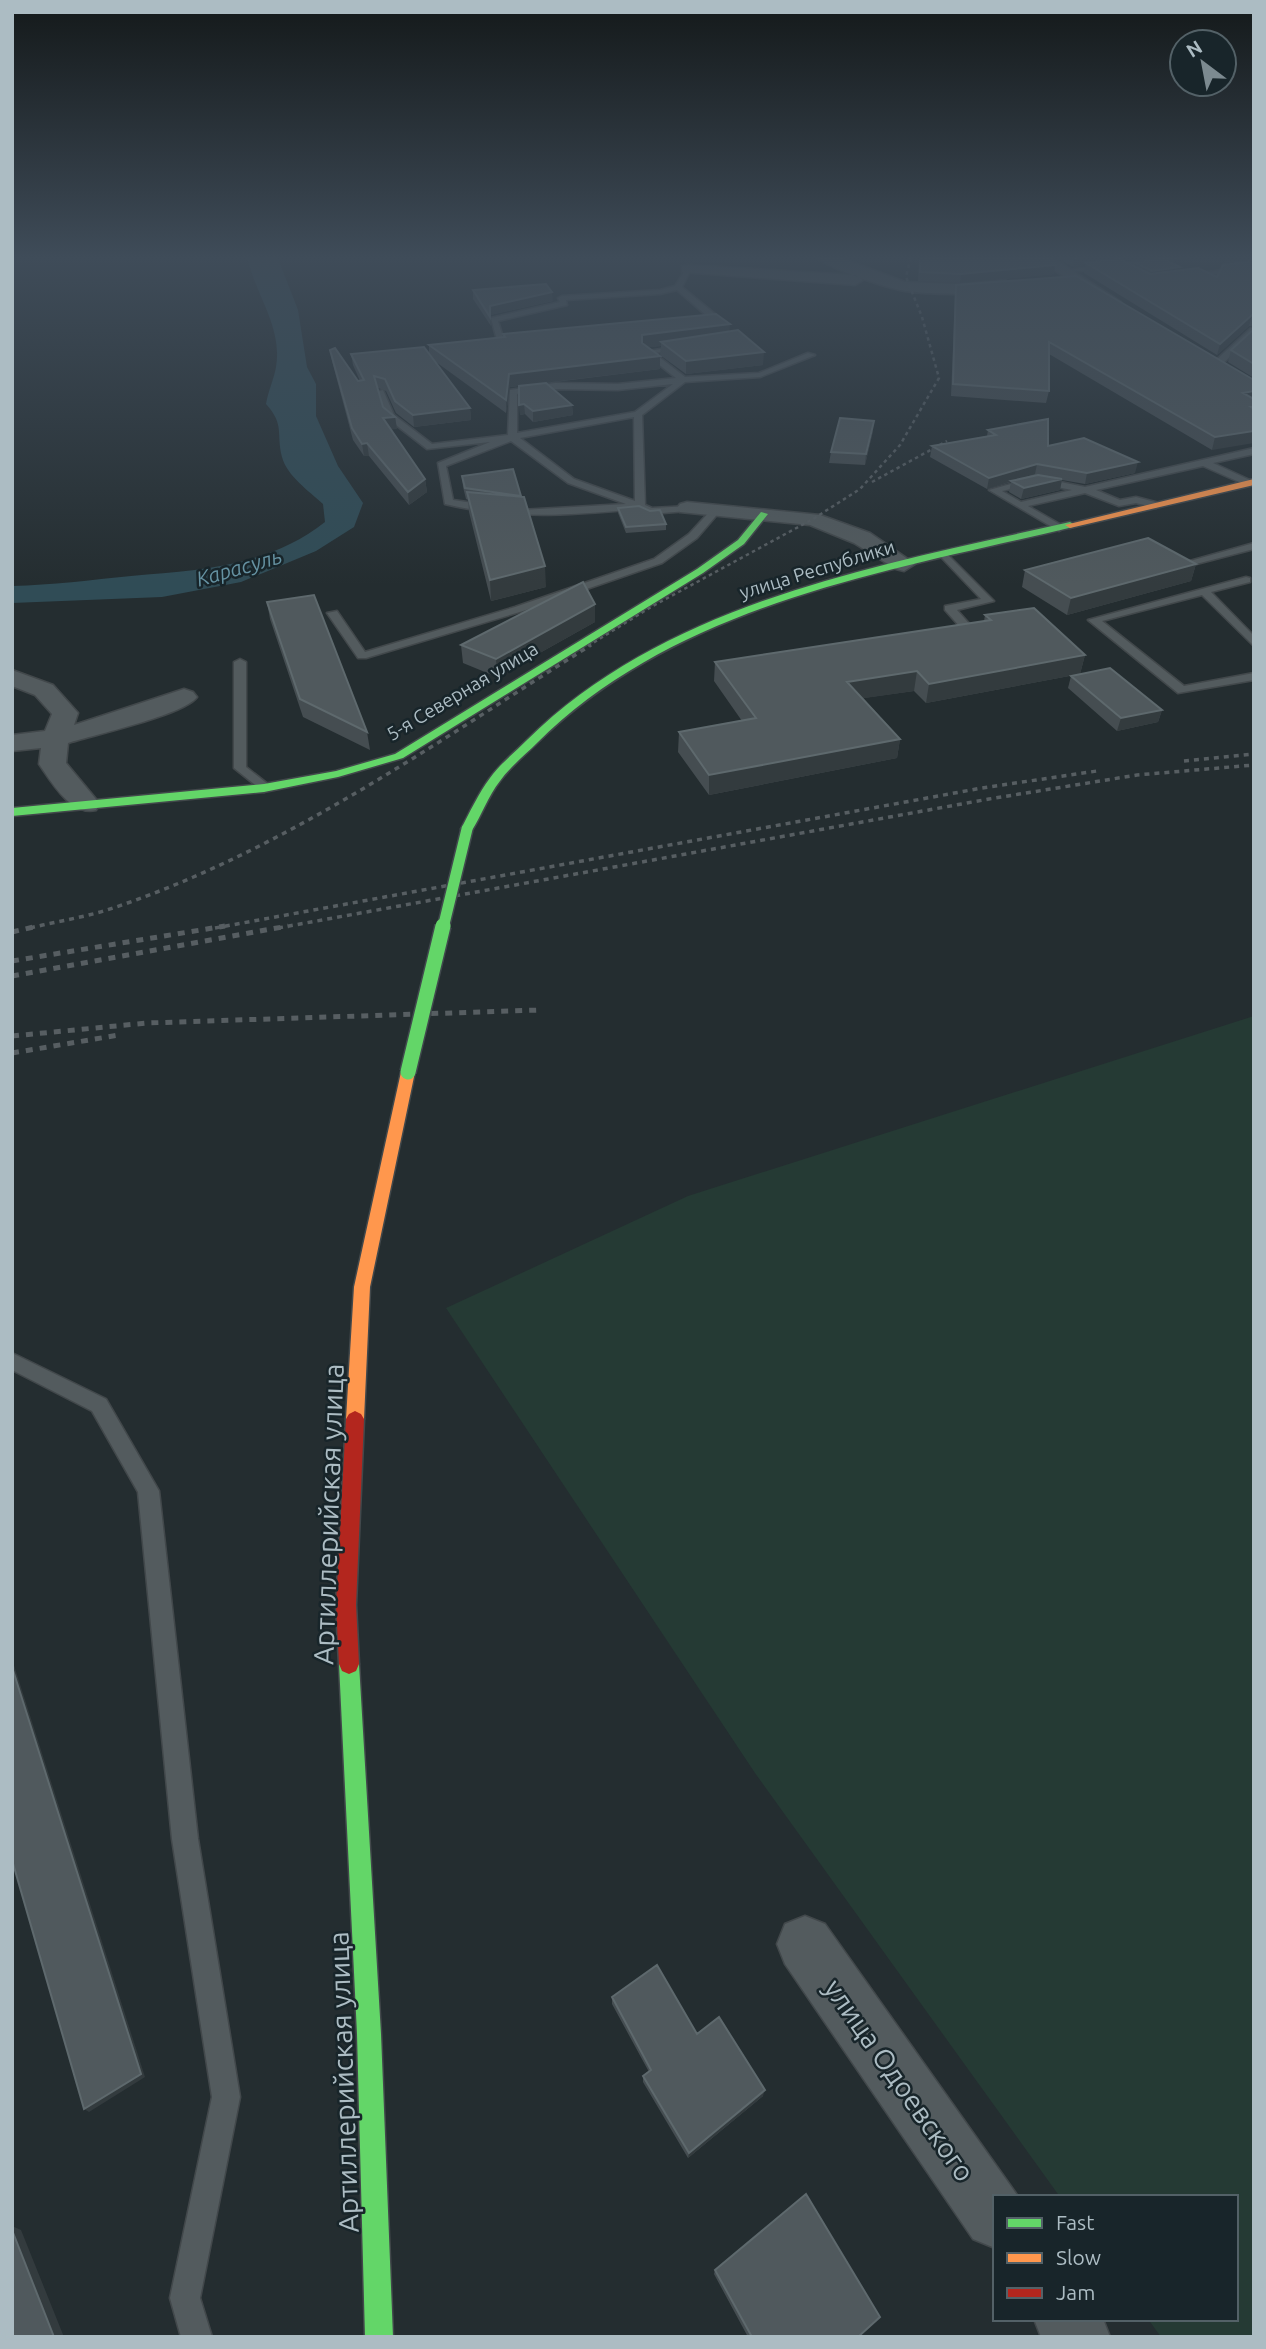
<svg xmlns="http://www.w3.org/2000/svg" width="1266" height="2349" viewBox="0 0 1266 2349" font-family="Ubuntu,sans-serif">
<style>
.green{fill:#253a34}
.water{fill:#304c56}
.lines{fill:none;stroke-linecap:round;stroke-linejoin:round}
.lane-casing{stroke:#42484b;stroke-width:3}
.street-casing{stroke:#42484b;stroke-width:3}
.fast-casing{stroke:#42484b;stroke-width:3}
.slow-casing{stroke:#42484b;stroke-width:3}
.jam-casing{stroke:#42484b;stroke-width:3}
.lane{fill:#535b5e;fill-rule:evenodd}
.street{fill:#535b5e;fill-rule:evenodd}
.fast{fill:#63d668;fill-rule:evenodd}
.slow{fill:#ff974d;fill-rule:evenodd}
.jam{fill:#b3261e;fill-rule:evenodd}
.rail-far2{stroke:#575e62;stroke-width:2.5;stroke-dasharray:3.5 3.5;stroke-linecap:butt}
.rail-far1{stroke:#575e62;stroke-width:3.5;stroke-dasharray:5 5;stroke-linecap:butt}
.rail{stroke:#575e62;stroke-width:5;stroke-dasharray:7 7;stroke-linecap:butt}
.fast-bridge-far1-casing{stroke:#41494d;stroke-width:14;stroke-linecap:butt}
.fast-bridge-casing{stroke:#41494d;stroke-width:18;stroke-linecap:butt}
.fast-bridge-far1{stroke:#63d668;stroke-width:11}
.fast-bridge{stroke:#63d668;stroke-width:15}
.wall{fill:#454d51}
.shaded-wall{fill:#333b3e}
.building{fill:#50595d;stroke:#5e696d;stroke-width:2}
.labels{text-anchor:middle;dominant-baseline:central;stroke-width:5;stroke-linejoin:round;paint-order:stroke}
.far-street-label{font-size:19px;fill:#acbcc3;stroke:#18252a}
.far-water-label{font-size:21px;font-style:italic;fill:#6592a2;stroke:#18252a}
.near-street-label{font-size:28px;fill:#acbcc3;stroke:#18252a}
</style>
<rect width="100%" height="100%" fill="#242d30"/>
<!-- green -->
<path class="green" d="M1254,1016v1321h-93l-13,-18h88v-122h-176l-305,-424 -309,-465 242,-112z"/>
<!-- water -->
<path class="water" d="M247,256h30l21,54 9,57 9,17v32l22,50 25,37 -9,24 -38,24 -75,31 -79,15 -150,6v-17c40,-1 79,-6 119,-10 69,-6 137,-9 194,-54l-2,-18c-14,-13 -36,-28 -41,-47 -6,-24 3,-32 -16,-53 2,-13 8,-25 10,-37 7,-41 -22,-74 -29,-111z"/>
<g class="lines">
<defs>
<path id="lane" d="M1177,256h22l-135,17 -4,-2z
M1254,265v4l-69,9 -4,-2z
M687,267l4,2 -9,18 39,32v4h-6l-38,-33 -17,4 -94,6 1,5 -69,16 7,23 -19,2 -4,-2 15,-4 -6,-22 69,-16 -2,-4 4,-2 98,-6 15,-4z
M1251,328h3v6l-34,32h-6v-4z
M684,345l3,4 -33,4 31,24 74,-4 49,-20 7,2 -55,22 -75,5 -43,33 3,90 7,3 38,-2v4l-3,1 -36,3 -12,-5c-67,6 -129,11 -194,-5l-7,-41 52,-21 -63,7 -40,-31 -11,-26 7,-2 11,25 38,29 76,-9 2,-45 45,-7 63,1 58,-6 -33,-26zM673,384l-38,28 -118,21v-39l38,-5 63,1zM634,417l1,84 -61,-22 -54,-41zM511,441l57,42 58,21 -105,6 -68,-10 -7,-34z
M1254,448v6l-41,9 39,18v4h-6l-43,-19 -107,24 24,10 16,-3 23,6 2,2 -5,3 -20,-5 -17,3 -34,-13 -57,13 35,20 1,2 -5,3 -70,-41 47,-13 49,10zM1036,483l36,7 -51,12 -19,-11z
M713,508l8,2 -24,28 -35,25 -139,48 -157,47h-8l-31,-45 10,-2 28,41 150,-45 139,-48 35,-25z
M1254,543v6l-77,20 -5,-3z
M945,552l49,49 -37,9 16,18v4l-20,4 -6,-3 14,-5 -16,-18v-4l36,-7 -40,-42v-4z
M1246,577l4,1v4l-39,10 43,44v10l-52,-51 -100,26 82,65 70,-13v7l-76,13 -90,-73z
M240,659l6,3v105l23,18 2,3 -7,4 -30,-24v-106z
M12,1353l94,46 53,92 39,348 42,258 -40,201 12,39h-31l-11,-39 42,-201 -40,-258 -34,-347 -46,-81 -80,-41z"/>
<path id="street" d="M815,256h21l69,26 53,2 47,-4 8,5c-13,13 -93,9 -113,5 -18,-4 -73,-22 -85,-34z
M1033,256h17l71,46 -8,5 -6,-2z
M687,265l168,10 8,5 -8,5 -173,-13v-6z
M687,502l133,13 50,18 45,31 -11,7 -8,-2 -42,-26 -44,-18 -130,-13 -3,-4 3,-4z
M12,670l41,15 25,28 -4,12 110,-36 9,3 4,5c-13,18 -104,38 -129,46l-2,20 34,41 -4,6c-25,6 -44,-27 -57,-46l2,-16 -29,3v-16l33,-4 7,-17 -17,-19 -23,-9z
M805,1916l20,8 192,271 -22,2v51l-22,-9 -188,-275 -8,-20 8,-20z
M1034,2319h69l7,18h-69z"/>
<path id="fast" d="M761,512l7,2 -24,30 -41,29 -300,185 -65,19 -74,15 -252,24v-8l252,-24 72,-13 59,-17 302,-185 41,-29z
M1070,522l5,3 -2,2c-184,44 -395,76 -536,216 -12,12 -27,24 -37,38 -12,15 -18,34 -29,51l-4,1 -6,-4c9,-17 17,-35 29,-51 10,-14 24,-25 37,-38 142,-140 355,-175 543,-218z
M349,1654l7,3 3,7 22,370 12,303h-28l-8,-303 -18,-370 3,-7z"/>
<path id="slow" d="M1254,479v6l-184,43 -5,-3z
M408,1067l7,5 -45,215 -6,132 -3,5 -6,3 -6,-3 -3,-5 8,-132 47,-215z"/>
<path id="jam" d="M355,1411l6,3 3,5 -8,186 3,59 -3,7 -7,3 -7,-3 -3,-7 -3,-59 10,-186 3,-5z"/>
</defs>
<!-- lane casing -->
<use href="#lane" class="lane-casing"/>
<!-- street casing -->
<use href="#street" class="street-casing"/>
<!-- fast casing -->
<use href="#fast" class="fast-casing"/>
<!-- slow casing -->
<use href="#slow" class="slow-casing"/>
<!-- jam casing -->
<use href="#jam" class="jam-casing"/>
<!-- lane -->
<use href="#lane" class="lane"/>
<!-- street -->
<use href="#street" class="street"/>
<!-- fast -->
<use href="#fast" class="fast"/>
<!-- slow -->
<use href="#slow" class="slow"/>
<!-- jam -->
<use href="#jam" class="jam"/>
<!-- rail-far2 -->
<path class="rail-far2" d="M872,482l75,-41
M588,646l63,-39 162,-88 47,-30 40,-44 39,-67 -17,-61 -16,-40 5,-21"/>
<!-- rail-far1 -->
<path class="rail-far1" d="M1184,761l70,-7
M30,928c28,-7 57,-11 83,-20 173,-58 325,-167 478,-263
M215,928l767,-140 115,-17
M278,928l711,-129 148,-24 117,-10"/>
<!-- rail -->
<path class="rail" d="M12,932l26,-6
M12,961l213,-35
M12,976l276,-50
M12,1036l135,-13 393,-13
M12,1053l107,-18"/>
<defs>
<path id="fast-bridge-far1" d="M443,928l24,-99"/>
<path id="fast-bridge" d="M408,1072l35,-146"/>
</defs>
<!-- fast-bridge-far1 casing -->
<use href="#fast-bridge-far1" class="fast-bridge-far1-casing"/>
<!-- fast-bridge casing -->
<use href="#fast-bridge" class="fast-bridge-casing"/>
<!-- fast-bridge-far1 -->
<use href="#fast-bridge-far1" class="fast-bridge-far1"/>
<!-- fast-bridge -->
<use href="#fast-bridge" class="fast-bridge"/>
</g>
<!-- wall -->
<path class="wall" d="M919,256h123l13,9 -1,9 -94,9 -42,-2z
M1055,256h92v1l-24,3 12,6 1,-3 81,14 8,-12 3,-9h26v70h-5l-32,29 -133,-82 1,-8 -12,2z
M956,285l298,95 -42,70 -163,-96v37l-3,12 -95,-7 4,-100z
M473,290l80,11 -63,14 1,11 -18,-27z
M1254,329v49l-26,-16 3,-12z
M729,331l34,34 -77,9 -26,-19 1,-9 -13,1 12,9v13l-113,14 25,22 1,10 -40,7 -8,-8 -5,1 -1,-29 -9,1 -4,26 -70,-51 34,46 1,12 -57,7 -18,-14 -10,-22 -8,-3 5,19 12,10 2,12h-6l34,50 2,13 -18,13 -40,-49h-5l-11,-16 -21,-79 -2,-11 28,31h2l-7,-16 -2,-11 78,-1v-8l74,-7v-4z
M988,430l60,16 87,27 -50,11 -23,-4 -2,10 -39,9 -12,-7 2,-10 -24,7 -57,-32 2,-11 55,-10z
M873,431l-8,34 -36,-2 2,-11z
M513,469l33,118 -55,14 -22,-89 -1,-12 -2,-1 -3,-12 -1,-11z
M618,508l48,16v6l-40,3 -8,-20z
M1196,564l-5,17 -124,34 -45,-28 3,-17z
M267,602l100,130 3,18 -67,-33 -33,-98z
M595,604v18l-98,55 -34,-14 -2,-18z
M985,615l100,40 -5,19 -154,29 -12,-12 -51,7 37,41 -3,19 -188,37 -31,-43 1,-20 63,-11 -28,-40 1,-19 269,-41z
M1071,676l91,34 -4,12 -41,9 -49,-43z
M612,1997l85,37 66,62 -75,62 -45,-76v-6l6,-4 -37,-68z
M715,2270l143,67h-110l-34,-63z"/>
<!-- shaded-wall -->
<path class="shaded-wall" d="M1090,256h57v1l-58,8 -3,-2 -1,2 -12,2 1,-9z
M1228,256h26v6l-29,4z
M1055,265l-1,9 -94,9 1,-9z
M1180,267l-1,5 -29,3 2,-4z
M552,292l1,9 -63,14 1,11 -1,-20z
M1252,315l-3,11 -32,29 3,-11z
M730,324l-1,12 -68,6v4l-19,2v-13z
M764,352l-1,13 -77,9v-13z
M660,356v13l-150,18 -4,26v-13l3,-26z
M1254,391v12l-11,-10z
M524,404l1,10 -5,1 -1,-10z
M572,405l1,10 -40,7v-11z
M470,408l1,12 -57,7 -1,-12z
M395,417l2,12 -12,1 -2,-12z
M874,421l-1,10 -8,34 1,-11z
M1254,431v12l-42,7 3,-13z
M367,443l2,13h-5l-2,-12z
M1138,462l-3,11 -50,11 2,-11z
M1037,464l-2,10 -48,15 2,-11z
M425,479l2,13 -18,13 -1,-13z
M1062,479l-2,11 -39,9 3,-11z
M1196,564l-5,17 -124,34 4,-17z
M545,566l1,21 -55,14 -1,-21z
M595,604v18l-98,55 -1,-18z
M1085,655l-5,19 -154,29 3,-19z
M917,671l-3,20 -69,10 2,-19z
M1162,710l-4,12 -41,9 4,-13z
M900,739l-3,19 -188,37v-20z
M12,1659l133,418 -56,35 -5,-3 -72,-442z
M765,2090l-2,6 -75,62 1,-5z
M12,2226l9,4 43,107h-10l-42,-107z"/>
<!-- building -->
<path class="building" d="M920,256h122l13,9 -94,9 -41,-2z
M1071,256h19l-16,2z
M1120,259l30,15 48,-6 19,9 6,-12 31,-4v54h-2l-32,29 -134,-81z
M1163,259l17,8 -28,4 -16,-8z
M1076,276l178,104v11l-11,2 11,6v8h-3l3,2v22l-39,6 -166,-95v49l-96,-7 3,-99z
M546,284l6,8 -62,14v11l-17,-27z
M716,314l14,10 -88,11v8l18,13 -151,18 -3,26 -77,-55 76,-8 -2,-3z
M1254,329v35l-23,-14z
M738,330l26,22 -78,9 -25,-19z
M424,347l46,61 -57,7 -18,-14 -10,-22 -11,-3 9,31 12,10 -12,1 42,61 -17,13 -41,-49 -5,1 -10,-16 -22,-78 5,-2 23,33 6,-1 -13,-26z
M546,383l26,22 -39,6 -9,-7 -5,1v-19z
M840,418l34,3 -8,33 -35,-2z
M1048,419v27l36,-8 54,24 -51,11 -50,-9 -48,14 -57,-32 64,-11 -8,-5z
M513,469l8,27 -56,-8 -3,-12z
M1038,475l24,4 -38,9 -13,-7z
M467,492l57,5 21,69 -55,14z
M639,506l11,5 10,-1 6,14 -40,3 -8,-19z
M1148,538l48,26 -125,34 -46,-28z
M583,582l12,22 -99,55 -35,-14z
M314,595l53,137 -67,-33 -33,-97z
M1034,608l51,47 -156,29 -12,-13 -70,11 53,57 -191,36 -30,-43 77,-14 -41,-56 276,-42 -6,-5z
M1110,668l52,42 -41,8 -50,-42z
M12,1667l129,407 -57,35 -72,-249z
M657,1965l40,69 22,-17 46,73 -76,63 -46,-77 8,-6 -39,-73z
M806,2194l74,123 -22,20h-106l-37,-67z
M12,2230l42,107h-42z"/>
<!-- sky -->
<linearGradient id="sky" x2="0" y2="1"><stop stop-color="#14191a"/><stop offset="0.44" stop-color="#3f4c59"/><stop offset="1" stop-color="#3f4c59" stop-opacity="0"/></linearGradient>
<rect width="1266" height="585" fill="url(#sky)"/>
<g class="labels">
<!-- far-street labels -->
<g class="far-street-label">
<text transform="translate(817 569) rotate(-17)">улица Республики</text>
<text transform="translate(462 691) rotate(-31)">5-я Северная улица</text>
</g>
<!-- far-water labels -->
<g class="far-water-label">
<text transform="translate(239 567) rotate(-16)">Карасуль</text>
</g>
<!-- near-street labels -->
<g class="near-street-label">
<text transform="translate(328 1514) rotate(-88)">Артиллерийская улица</text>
<text transform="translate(900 2080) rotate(55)">улица Одоевского</text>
<text transform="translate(343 2082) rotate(-92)">Артиллерийская улица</text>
</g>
</g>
<!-- border -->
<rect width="1266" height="2349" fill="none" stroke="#acbcc3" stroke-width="28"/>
<!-- legend -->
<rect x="993" y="2195" width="245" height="126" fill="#18252a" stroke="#536167" stroke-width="2"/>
<rect x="1007" y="2218" width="35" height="10" fill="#63d668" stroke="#536167" stroke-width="2"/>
<text x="1056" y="2230" font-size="21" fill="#acbcc3">Fast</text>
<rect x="1007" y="2253" width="35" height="10" fill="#ff974d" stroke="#536167" stroke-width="2"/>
<text x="1056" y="2265" font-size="21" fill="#acbcc3">Slow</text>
<rect x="1007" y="2288" width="35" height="10" fill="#b3261e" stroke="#536167" stroke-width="2"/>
<text x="1056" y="2300" font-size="21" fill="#acbcc3">Jam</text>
<!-- north arrow -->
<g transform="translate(1203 63) rotate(328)"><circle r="33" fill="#18252a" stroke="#536167" stroke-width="2"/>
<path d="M0-5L12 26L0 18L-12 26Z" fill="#7c8a90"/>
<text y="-10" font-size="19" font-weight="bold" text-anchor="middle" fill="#acbcc3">N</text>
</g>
</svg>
